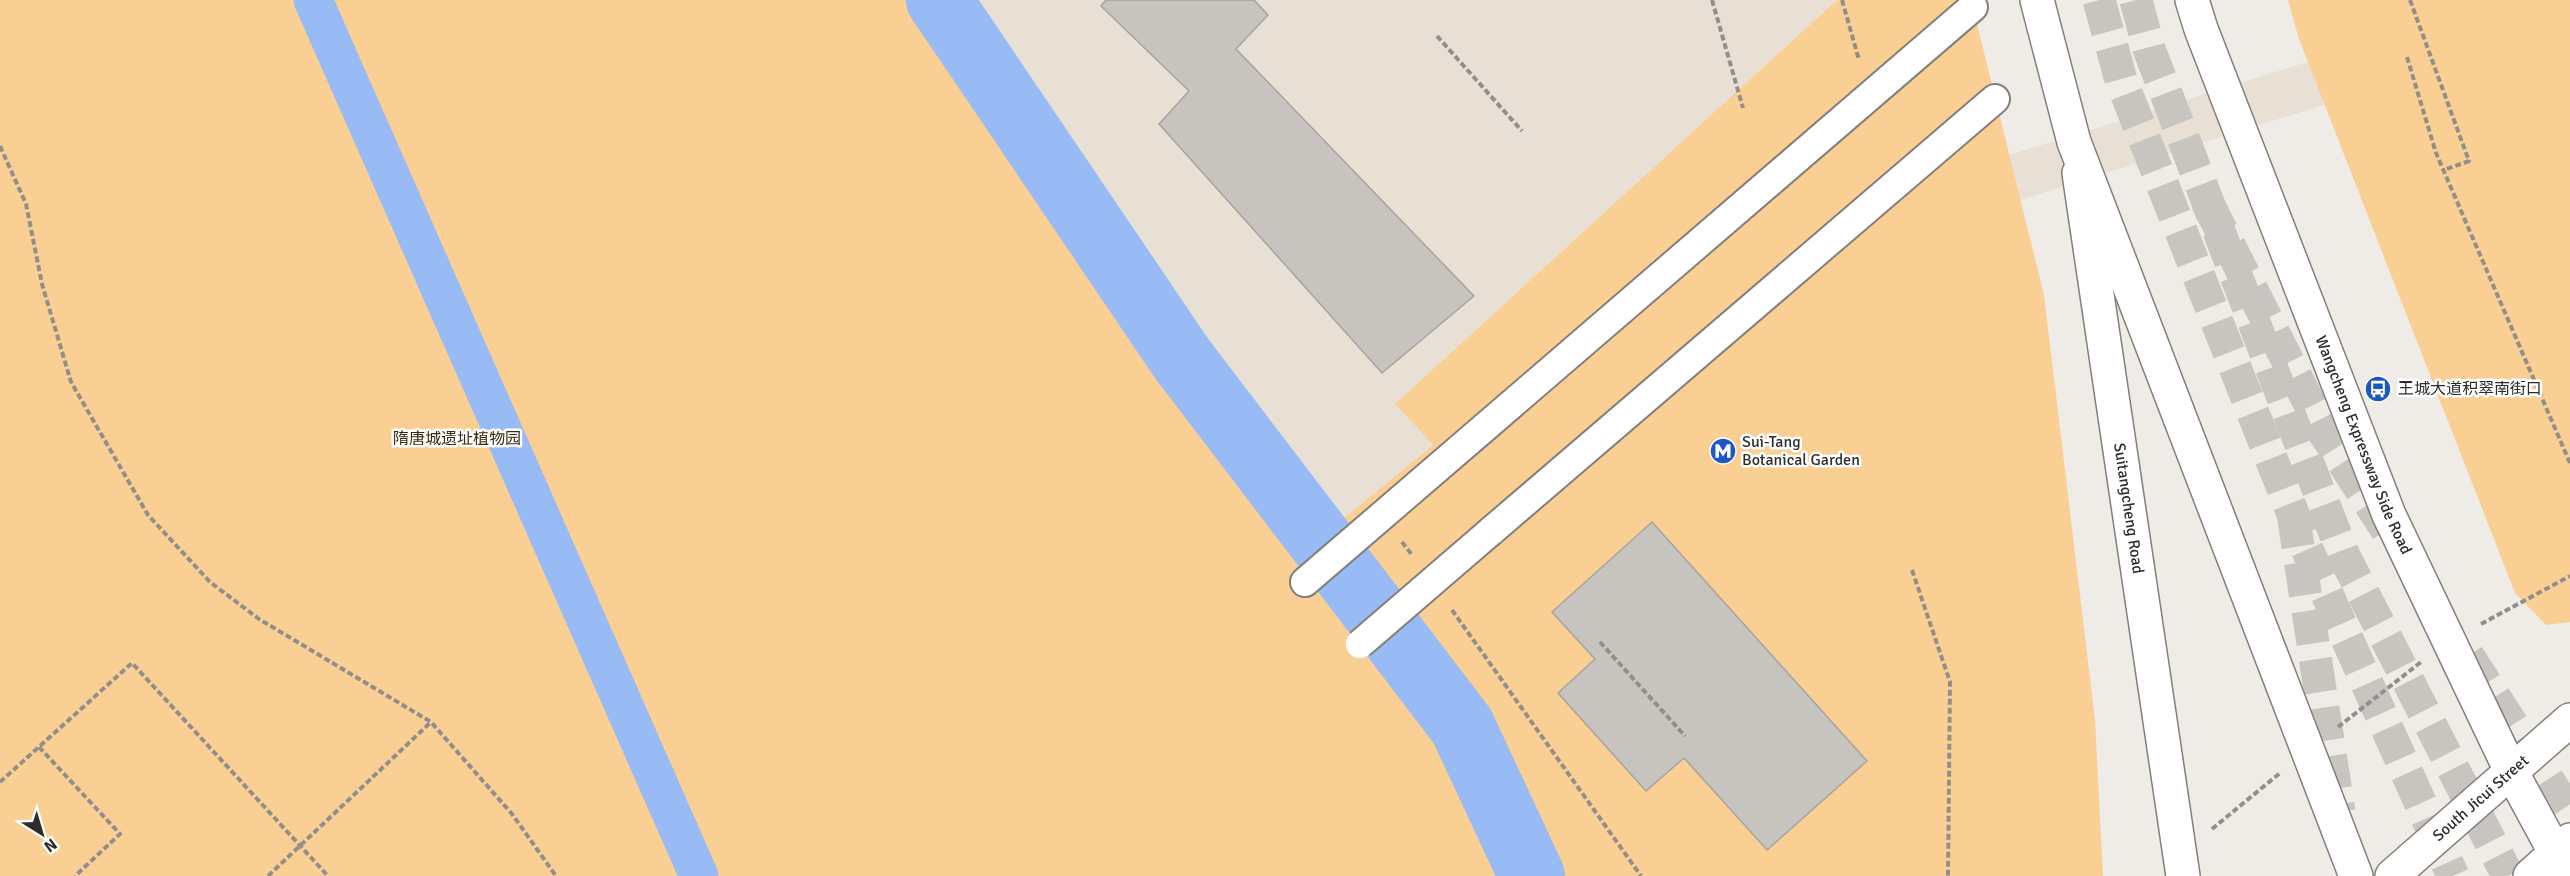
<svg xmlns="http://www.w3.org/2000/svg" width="2570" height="876" viewBox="0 0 2570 876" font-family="Signika,'Noto Sans SC',sans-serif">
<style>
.built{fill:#e9e0d5}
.green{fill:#facf94}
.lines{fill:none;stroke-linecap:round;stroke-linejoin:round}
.canal{stroke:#98baf5;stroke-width:39}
.river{stroke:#98baf5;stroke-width:66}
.building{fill:#c7c3be;stroke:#a7a39e;stroke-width:1.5}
.primary-tunnel{stroke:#c8c5c1;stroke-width:33;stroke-dasharray:33 16;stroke-linecap:butt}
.trunk-tunnel{stroke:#c8c5c1;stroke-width:33;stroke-dasharray:33 16;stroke-linecap:butt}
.pedestrian-casing{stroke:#837f7a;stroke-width:32}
.secondary-casing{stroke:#837f7a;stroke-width:36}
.primary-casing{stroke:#837f7a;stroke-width:36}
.path{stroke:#928f8b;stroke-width:4;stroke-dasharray:6 3;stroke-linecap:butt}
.pedestrian{stroke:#fff;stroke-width:28}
.secondary{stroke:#fff;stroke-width:33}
.primary{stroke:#fff;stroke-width:33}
.pedestrian-bridge-casing{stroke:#837f7a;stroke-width:32;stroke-linecap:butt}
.pedestrian-bridge{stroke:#fff;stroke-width:28}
.labels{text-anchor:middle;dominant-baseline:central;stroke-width:5;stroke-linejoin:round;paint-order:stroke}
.poi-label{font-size:16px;fill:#2e2d2b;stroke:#fff;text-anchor:start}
.park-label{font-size:16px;fill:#3c2a0e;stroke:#fff}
.street-label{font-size:16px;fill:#2e2d2b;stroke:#fff}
</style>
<rect width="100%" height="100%" fill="#efebe6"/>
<!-- built -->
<path class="built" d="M964,0h873l-10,12 -6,202 601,-188 -32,58 -631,198 -197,-29 -166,151 37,41 -101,83 -228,-324z"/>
<!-- green -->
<path class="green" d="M0,0h964l140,204 228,324 101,-83 -38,-41 442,-404h134l73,295 51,425 8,156h-2103z
M2288,0h282v622l-24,3 -31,-32 -216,-554z"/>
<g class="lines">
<!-- canal -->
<path class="canal" d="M313,0l386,876"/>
<!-- river -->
<path class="river" d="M939,0l243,359 280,367 70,150"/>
</g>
<!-- building -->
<path class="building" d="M1106,0h148l14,15 -32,34 238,247 -92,77 -223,-249 30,-33 -88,-85z
M1652,522l215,239 -100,89 -83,-92 -38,33 -88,-98 37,-34 -43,-47z"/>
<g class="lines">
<!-- primary-tunnel -->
<path class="primary-tunnel" d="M2207,202l118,232 62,96
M2293,514l46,298
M2468,656l102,158"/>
<!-- trunk-tunnel -->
<path class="trunk-tunnel" d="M2099,0l22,80 186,469 146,327
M2136,0l13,49 194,505 165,322"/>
<defs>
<path id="pedestrian" d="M1490,532l505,-433
M1305,582l668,-575"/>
<g id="secondary">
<path id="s1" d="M2079,173l104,703"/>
<path id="s2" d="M2392,876l178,-156"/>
<path d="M2530,876l40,-36"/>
</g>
<g id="primary">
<path d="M2037,0l37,142 282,734"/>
<path id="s3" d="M2192,0l9,29 188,486 122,256 57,105"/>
</g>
</defs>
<!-- pedestrian casing -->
<use href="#pedestrian" class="pedestrian-casing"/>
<!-- secondary casing -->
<use href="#secondary" class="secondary-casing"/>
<!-- primary casing -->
<use href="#primary" class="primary-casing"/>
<!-- path -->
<path class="path" d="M1712,0l31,108
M1842,0l17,60
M2410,0l59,161 -25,9
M1437,36l85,95
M2407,57l29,96 134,310
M0,146l26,58 16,80 29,98 77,133 62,67 49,37 172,103 81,92 44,62
M1402,542l10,13
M1912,570l38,112 -2,194
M1452,610l189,266
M2481,624l89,-48
M1600,642l85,94
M2338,727l83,-65
M39,747l81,87 -45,42
M0,782l132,-119 196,213
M2212,829l68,-56
M268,876l163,-154"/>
<!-- pedestrian -->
<use href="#pedestrian" class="pedestrian"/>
<!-- secondary -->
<use href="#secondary" class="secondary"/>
<!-- primary -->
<use href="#primary" class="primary"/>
<defs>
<path id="pedestrian-bridge" d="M1360,644l130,-112"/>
</defs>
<!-- pedestrian-bridge casing -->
<use href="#pedestrian-bridge" class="pedestrian-bridge-casing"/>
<!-- pedestrian-bridge -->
<use href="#pedestrian-bridge" class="pedestrian-bridge"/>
</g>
<!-- icons -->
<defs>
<symbol id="bus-disc" viewBox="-11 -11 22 22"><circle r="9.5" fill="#1b58c4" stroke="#fff"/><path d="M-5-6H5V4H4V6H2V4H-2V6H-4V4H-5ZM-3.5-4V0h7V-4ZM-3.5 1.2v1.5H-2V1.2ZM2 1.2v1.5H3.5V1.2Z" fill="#fff"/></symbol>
<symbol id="metro-disc" viewBox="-11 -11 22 22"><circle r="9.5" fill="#1b58c4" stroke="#fff"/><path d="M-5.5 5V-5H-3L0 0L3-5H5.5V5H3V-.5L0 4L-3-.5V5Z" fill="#fff"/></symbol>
</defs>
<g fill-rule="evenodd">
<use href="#bus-disc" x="2363" y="374" width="30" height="30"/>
<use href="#metro-disc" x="1708" y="436" width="30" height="30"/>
</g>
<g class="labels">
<!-- poi labels -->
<g class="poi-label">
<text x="2398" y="389">王城大道积翠南街口</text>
<text x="1742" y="442">Sui-Tang<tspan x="1742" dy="18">Botanical Garden</tspan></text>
</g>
<!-- park labels -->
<g class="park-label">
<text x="457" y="439">隋唐城遗址植物园</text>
</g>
<!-- street labels -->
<g class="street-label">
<text stroke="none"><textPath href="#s3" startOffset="477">Wangcheng Expressway Side Road</textPath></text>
<text stroke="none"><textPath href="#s1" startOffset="339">Suitangcheng Road</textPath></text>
<text stroke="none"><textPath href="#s2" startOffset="118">South Jicui Street</textPath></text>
</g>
</g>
<!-- north arrow -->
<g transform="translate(42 834) rotate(143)" stroke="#ffffff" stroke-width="4.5" paint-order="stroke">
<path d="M0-4.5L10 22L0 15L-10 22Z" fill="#2e2d2b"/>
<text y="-9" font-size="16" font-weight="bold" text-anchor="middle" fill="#2e2d2b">N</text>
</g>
</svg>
